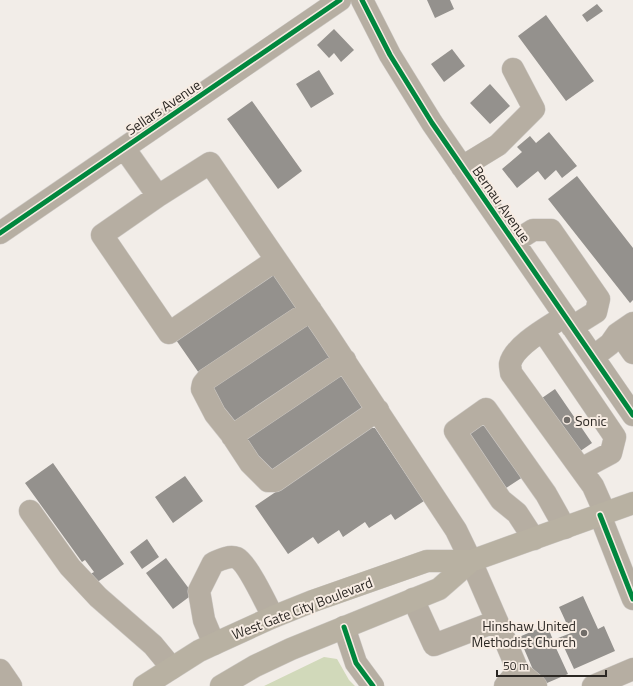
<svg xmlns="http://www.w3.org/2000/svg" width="633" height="686" viewBox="0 0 633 686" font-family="'Titillium Web',sans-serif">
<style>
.green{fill:#d1d9ba}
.building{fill:#94918d}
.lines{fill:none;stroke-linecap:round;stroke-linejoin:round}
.minor-casing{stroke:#cecac6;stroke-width:23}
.major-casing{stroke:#cecac6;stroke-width:23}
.minor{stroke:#b6aea2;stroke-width:22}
.major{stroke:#b8b1a2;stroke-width:22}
.cycleway-casing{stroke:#f7ece3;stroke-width:8}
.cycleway{stroke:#00873e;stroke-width:5}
.poi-dot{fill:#716d69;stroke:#f7ece3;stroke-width:1.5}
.labels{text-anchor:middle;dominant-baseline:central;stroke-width:4;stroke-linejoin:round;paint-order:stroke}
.street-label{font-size:14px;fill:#2c2824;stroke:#f7ece3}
.poi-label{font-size:14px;fill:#2c2824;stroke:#f7ece3;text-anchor:start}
</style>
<rect width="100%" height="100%" fill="#f2ede8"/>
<!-- green -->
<path class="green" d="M324,657l13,2 12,21 6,6h-91z"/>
<!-- building -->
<path class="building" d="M427,0h23l4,9 -19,9z
M597,4l6,7 -16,11 -5,-7z
M546,15l48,66 -28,20 -48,-65z
M334,29l20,21 -13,12 -7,-9 -5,5 -12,-13z
M452,49l13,17 -21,16 -13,-18z
M319,70l15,24 -23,14 -15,-24z
M490,84l20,22 -20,18 -20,-21z
M252,101l50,70 -24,18 -51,-70z
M549,132l28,34 -15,12 -6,-8 -11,10 -7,-9 -21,17 -15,-19 20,-17 -5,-5 13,-11 6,7z
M577,176l56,72v52l-3,3 -82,-104z
M273,270l27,38 -99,68 -27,-39z
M308,319l26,40 -100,66 -26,-39z
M341,369l27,39 -99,67 -27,-39z
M555,389l37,54 -13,9 -37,-54z
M489,419l37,56 -23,15 -38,-56z
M370,428h5l49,73 -29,19 -4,-6 -22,14 -4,-6 -22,15 -4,-7 -21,14 -5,-7 -25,17 -33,-48z
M53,463l71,101 -31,21 -6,-9 7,-4 -9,-12 -3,2 -57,-79z
M185,476l18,25 -30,22 -18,-26z
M147,539l12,18 -17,12 -12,-17z
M166,558l27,36 -20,15 -27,-36z
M583,596l15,33 6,-3 11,25 -41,18 -11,-24 -7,3 12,26 -28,12 -21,-49 28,-12 6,15 18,-7 -12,-26z"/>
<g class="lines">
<defs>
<path id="minor" d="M362,0l28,55 42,68 201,292
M124,148l34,48 52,-33 115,168 131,199 15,31 26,60 -63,24 -21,-46
M462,167l36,-22 36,-36 -21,-40
M158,196l-56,39 67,98 107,-73
M0,233l340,-233
M514,242l19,-12h18l48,69 -3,13 -24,15
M311,310l-104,69 -4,5 -1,5 13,25 16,20 19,29 18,18h7l103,-71
M565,316c-15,10 -51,29 -55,48 0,3 1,6 1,9l82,113 12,27
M543,331l72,106 -4,16 -30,16
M619,333l14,20
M593,357l17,-13 7,-10 16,-11
M232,436l113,-76
M30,511l40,56 28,30 55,48 19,23
M600,515l33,84
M534,539l-17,-26 -16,-13 -46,-69 31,-22 60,85 19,34
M497,621l21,50 18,15
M344,627l12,36 17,23
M214,644l-10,-24 -5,-29 14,-28c7,-3 16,-8 24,-5 10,5 30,47 36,59
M0,670l11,16
M505,686l13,-15
M593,686l40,-17"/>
<path id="major" d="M144,686l55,-35 15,-7 59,-27 40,-16 114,-40h44l162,-58
M221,686l34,-20 36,-17 148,-60 32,-28"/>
</defs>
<!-- minor casing -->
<use href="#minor" class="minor-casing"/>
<!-- major casing -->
<use href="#major" class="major-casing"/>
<!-- minor -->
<use href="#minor" class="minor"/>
<!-- major -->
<use href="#major" class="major"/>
<defs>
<path id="cycleway" d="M362,0l28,55 42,68 201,292
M0,233l340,-233
M600,515l33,84
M344,627l12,36 17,23"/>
</defs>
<!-- cycleway casing -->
<use href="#cycleway" class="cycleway-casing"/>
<!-- cycleway -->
<use href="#cycleway" class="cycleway"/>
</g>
<!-- markers -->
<g class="poi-dot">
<circle cx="567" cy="420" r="4"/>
<circle cx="584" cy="633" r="4"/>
</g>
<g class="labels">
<!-- street labels -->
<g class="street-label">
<text transform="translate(163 107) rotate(-34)">Sellars Avenue</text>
<text transform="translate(502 204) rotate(55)">Bernau Avenue</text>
<text transform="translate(302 608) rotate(-21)">West Gate City Boulevard</text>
</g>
<!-- poi labels -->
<g class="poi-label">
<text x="575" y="420">Sonic</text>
<text x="576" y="625" text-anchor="end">Hinshaw United<tspan x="576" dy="16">Methodist Church</tspan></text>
</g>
</g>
<!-- scale -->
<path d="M497 670v6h109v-6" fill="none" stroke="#2c2824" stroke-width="2"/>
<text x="503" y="670" font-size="12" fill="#2c2824" stroke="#f7ece3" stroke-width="3" paint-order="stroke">50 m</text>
</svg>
